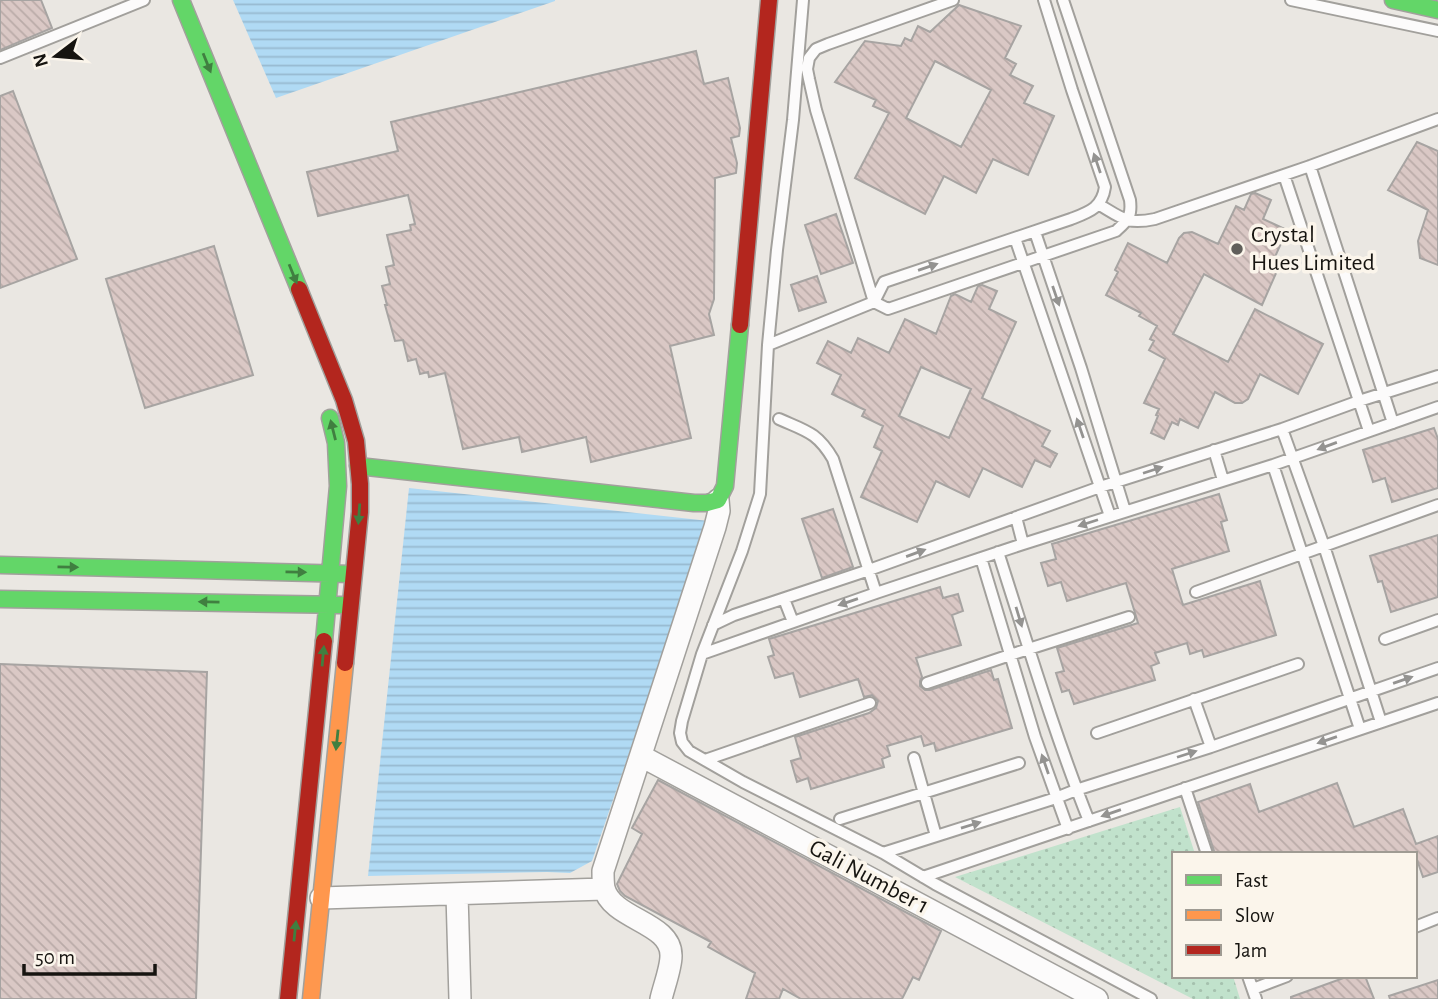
<svg xmlns="http://www.w3.org/2000/svg" width="1438" height="999" viewBox="0 0 1438 999" font-family="'Alegreya Sans',sans-serif">
<style>
.park{fill:url(#park-dots)}
.water{fill:url(#water-rules)}
.building{fill:url(#building-back-hatch);stroke:#a7a4a2;stroke-width:2;fill-rule:evenodd}
.lines{fill:none;stroke-linecap:round;stroke-linejoin:round}
.lane-casing{stroke:#a2a09c;stroke-width:14}
.street-casing{stroke:#a2a09c;stroke-width:24}
.fast-casing{stroke:#a2a09c;stroke-width:19}
.slow-casing{stroke:#a2a09c;stroke-width:19}
.jam-casing{stroke:#a2a09c;stroke-width:19}
.lane{stroke:#fcfbfb;stroke-width:10}
.street{stroke:#fcfbfb;stroke-width:21}
.fast{stroke:#63d668;stroke-width:16}
.slow{stroke:#ff974d;stroke-width:16}
.jam{stroke:#b3261e;stroke-width:16}
.oneway{fill:#407f40}
.oneway2{fill:#949391}
.poi-dot{fill:#605e5a;stroke:#fbf5eb;stroke-width:2.5}
.labels{text-anchor:middle;dominant-baseline:central;stroke-width:7;stroke-linejoin:round;paint-order:stroke}
.poi-label{font-size:24px;fill:#161410;stroke:#fbf5eb;text-anchor:start}
.street-label{font-size:24px;fill:#161410;stroke:#fbf5eb}
</style>
<defs>
<pattern id="park-dots" width="8" height="8" patternUnits="userSpaceOnUse" patternTransform="scale(1.75)"><rect width="8" height="8" fill="#c1e2cc"/><path d="M2 2h.1M6 6h.1" fill="none" stroke="#a5c1ae" stroke-width="1.8" stroke-linecap="round"/></pattern>
<pattern id="water-rules" width="6" height="5" patternUnits="userSpaceOnUse" patternTransform="scale(1.75)"><rect width="6" height="5" fill="#b0daf4"/><path d="M0 2.5h6" fill="none" stroke="#97bad0"/></pattern>
<pattern id="building-back-hatch" width="6" height="6" patternUnits="userSpaceOnUse" patternTransform="scale(1.75)"><rect width="6" height="6" fill="#dac8c5"/><path d="M-1 5l2 2M0 0l6 6M5-1l2 2" fill="none" stroke="#baaba8"/></pattern>
</defs>
<rect width="100%" height="100%" fill="#eae7e2"/>
<!-- park -->
<path class="park" d="M1180,807l15,47h-21v122h59l7,23h-47l-238,-122z"/>
<!-- water -->
<path class="water" d="M233,0h322v1l-279,97z
M409,488l300,33 -117,340 -22,12 -23,-1 -179,4z"/>
<!-- building -->
<path class="building" d="M0,0h41l11,28 -52,22z
M959,5l62,21 -16,32 11,6 -6,11 23,11 -9,17 30,13 -26,59 -35,-16 -17,34 -32,-17 -19,38 -70,-36 34,-65 -16,-7 3,-6 -41,-18 30,-41 36,5 4,-8 6,3 7,-15 12,6zM935,61l56,29 -30,57 -55,-29z
M696,51l8,33 24,-6 12,50 -1,8 -8,2 6,25 -1,10 -21,5 -1,121 -5,15 5,21 -44,11 21,92 -100,24 -5,-25 -64,15 -3,-15 -56,12 -18,-76 -16,4 -1,-5 -8,2 -4,-15 -8,2 -5,-21 -8,1 -10,-36h2l-5,-19 8,-2 -4,-17 8,-2 -7,-30 24,-5 -1,-5 5,-1 -7,-29 -90,21 -11,-44 91,-21 -7,-29z
M13,91l64,168 -77,29v-192z
M1417,142l21,9v114l-18,-7 -2,-17 10,-31 -40,-20z
M1255,193l16,7 -8,19 24,11 -17,38 7,3 -15,34 -58,-31 -31,60 55,28 27,-53 68,35 -25,50 -38,-20 -12,25 -6,4h-7l-20,-11 -17,36 -18,-9 -2,6 -6,-3 -8,17 -13,-6 7,-17 -2,-1 3,-6 -15,-6 21,-44 -16,-9 5,-9 -4,-2 7,-13 -18,-10 2,-3 -35,-18 12,-23 -3,-2 13,-27 39,20 12,-25 5,-5 8,-1 26,12 18,-38 8,4 7,-16z
M836,214l17,49 -32,11 -16,-49z
M214,246l39,129 -108,33 -39,-129z
M817,276l9,26 -27,9 -8,-26z
M982,285l15,6 -8,18 27,13 -34,76 68,33 -8,15 15,8 -7,13 -15,-7 -13,27 -39,-19 -14,29 -33,-16 -19,41 -56,-25 21,-46 -8,-4 9,-21 -21,-10 3,-6 -33,-16 9,-19 -24,-12 11,-22 23,12 7,-15 31,15 16,-34 31,15 15,-38 4,-2 16,8 7,-16zM921,367l50,22 -22,49 -50,-22z
M1434,428l4,11v49l-46,14 -7,-24 -12,4 -10,-32z
M1219,494l8,26 -6,2 8,29 -57,18 11,36 77,-24 16,54 -72,22 -2,-7 -12,4 -3,-11 -32,10 4,10 -8,3 4,14 -81,24 -5,-14 -7,2 -6,-19 8,-2 -7,-23 81,-25 -12,-40 -59,18 -6,-19 -13,4 -7,-23 15,-4 -4,-15z
M833,509l20,58 -31,11 -20,-59z
M1438,535v62l-47,15 -9,-31 -4,1 -8,-26z
M940,587l3,11 15,-4 5,17 -11,4 9,30 -45,13 6,19 -2,4v5l5,4h5l61,-20 3,10 4,-1 14,49 -76,23 -2,-8 -10,3 -3,-10 -34,10 3,10 -8,3 2,8 -73,22 -3,-11 -11,4 -6,-21 10,-3 -6,-21 74,-24 7,-5 2,-7 -6,-6 -8,2 -6,-18 -58,18 -7,-24 -18,5 -7,-21 6,-2 -5,-16z
M0,664l207,8 -11,327h-196z
M658,780l283,151 -22,49 -6,-3 -11,22h-101l-18,-10 -4,10h-33l9,-26 -47,-26 3,-5 -86,-46 -5,-5 -3,-7 25,-50 -10,-6z
M1337,783l17,44 49,-18 13,35 22,-8v36l-15,5 -8,-23h-200l-17,-52 52,-18 9,28z
M1349,976h16l9,23h-83v-2z
M1438,980v19h-48l-1,-3z"/>
<g class="lines">
<defs>
<path id="lane" d="M803,0l-10,120 -16,130 -9,95 -8,149 -18,57 -40,103 -20,67 -2,12 2,9 7,9 54,31 140,71 52,31 216,115
M953,0l-125,44 -12,5 -7,9 -2,11 2,10 7,31 58,192 14,7 228,-78c12,-11 16,-14 14,-31l-67,-200
M1291,0l147,31
M0,58l144,-58
M1310,166l83,257
M1284,175l85,256
M1098,204c24,14 28,21 57,15l155,-53 128,-47
M1035,232l46,136 44,143
M1015,238l95,278
M768,345l106,-43 10,-20 187,-63c18,-7 31,-11 34,-32l-33,-97 -28,-90
M779,419c27,12 38,13 54,40l43,134
M1282,429l42,117 57,176
M1214,450l9,30
M1273,465l87,264
M1016,517l7,27
M998,552c29,90 56,181 91,269
M981,558l54,179 33,92
M1196,592l242,-87
M784,599l9,23
M713,625l21,-10 135,-45 231,-83 182,-58 77,-28 79,-25
M1385,639l53,-19
M702,654l174,-61 147,-49 250,-79 165,-58
M927,683l83,-28 119,-38
M1194,699l17,48
M1097,733l201,-69
M914,758l22,78
M705,760l165,-57
M1185,788l22,66
M840,819l179,-56
M883,853l173,-55 20,-8 135,-43 227,-79
M923,877l515,-174
M1415,927l23,-9
M1248,976l8,23
M1253,989l34,-13"/>
<path id="street" d="M641,756l456,243
M457,894l3,105
M321,898l283,-9
M661,999c3,-13 10,-31 10,-43 1,-34 -59,-36 -67,-68 -1,-5 -1,-12 -1,-17l112,-344 4,-16 -1,-11"/>
<path id="fast" d="M181,0l118,289
M1393,0l45,10
M358,466l336,37h13l11,-3 7,-14 15,-161
M0,565l350,9
M0,599l346,6
M324,641l14,-155 -2,-43 -6,-25"/>
<path id="slow" d="M311,999l34,-336"/>
<path id="jam" d="M299,289l45,111 12,41 4,43v28l-15,151
M740,325l29,-325
M288,999l36,-358"/>
</defs>
<!-- lane casing -->
<use href="#lane" class="lane-casing"/>
<!-- street casing -->
<use href="#street" class="street-casing"/>
<!-- fast casing -->
<use href="#fast" class="fast-casing"/>
<!-- slow casing -->
<use href="#slow" class="slow-casing"/>
<!-- jam casing -->
<use href="#jam" class="jam-casing"/>
<!-- lane -->
<use href="#lane" class="lane"/>
<!-- street -->
<use href="#street" class="street"/>
<!-- fast -->
<use href="#fast" class="fast"/>
<!-- slow -->
<use href="#slow" class="slow"/>
<!-- jam -->
<use href="#jam" class="jam"/>
</g>
<!-- one-way arrows -->
<defs><path id="oneway-solid" d="M-6-.8H1V-3.2L6.5 0L1 3.2V.8H-6Z" transform="scale(1.75)"/></defs>
<g class="oneway">
<use href="#oneway-solid" transform="translate(207 63) rotate(68)"/>
<use href="#oneway-solid" transform="translate(293 274) rotate(68)"/>
<use href="#oneway-solid" transform="translate(333 430) rotate(-104)"/>
<use href="#oneway-solid" transform="translate(359 514) rotate(94)"/>
<use href="#oneway-solid" transform="translate(68 567) rotate(1)"/>
<use href="#oneway-solid" transform="translate(296 572) rotate(1)"/>
<use href="#oneway-solid" transform="translate(209 602) rotate(-179)"/>
<use href="#oneway-solid" transform="translate(323 656) rotate(-85)"/>
<use href="#oneway-solid" transform="translate(337 740) rotate(96)"/>
<use href="#oneway-solid" transform="translate(295 931) rotate(-84)"/>
</g>
<g class="oneway2">
<use href="#oneway-solid" transform="translate(1097 163) rotate(-109)"/>
<use href="#oneway-solid" transform="translate(928 267) rotate(-19)"/>
<use href="#oneway-solid" transform="translate(1056 296) rotate(71)"/>
<use href="#oneway-solid" transform="translate(1080 428) rotate(-109)"/>
<use href="#oneway-solid" transform="translate(1327 446) rotate(160)"/>
<use href="#oneway-solid" transform="translate(1153 470) rotate(-18)"/>
<use href="#oneway-solid" transform="translate(1088 523) rotate(162)"/>
<use href="#oneway-solid" transform="translate(916 553) rotate(-20)"/>
<use href="#oneway-solid" transform="translate(848 602) rotate(161)"/>
<use href="#oneway-solid" transform="translate(1019 617) rotate(73)"/>
<use href="#oneway-solid" transform="translate(1403 680) rotate(-19)"/>
<use href="#oneway-solid" transform="translate(1327 740) rotate(161)"/>
<use href="#oneway-solid" transform="translate(1187 754) rotate(-18)"/>
<use href="#oneway-solid" transform="translate(1045 764) rotate(-109)"/>
<use href="#oneway-solid" transform="translate(1111 813) rotate(161)"/>
<use href="#oneway-solid" transform="translate(971 825) rotate(-17)"/>
</g>
<!-- markers -->
<circle class="poi-dot" cx="1237" cy="249" r="7"/>
<g class="labels">
<!-- poi labels -->
<g class="poi-label">
<text x="1251" y="235">Crystal<tspan x="1251" dy="28">Hues Limited</tspan></text>
</g>
<!-- street labels -->
<g class="street-label">
<text transform="translate(869 877) rotate(28)">Gali Number 1</text>
</g>
</g>
<!-- legend -->
<rect x="1172" y="852" width="245" height="126" fill="#fbf5eb" stroke="#9f9b93" stroke-width="2"/>
<rect x="1186" y="875" width="35" height="10" fill="#63d668" stroke="#9f9b93" stroke-width="2"/>
<text x="1235" y="887" font-size="21" fill="#161410">Fast</text>
<rect x="1186" y="910" width="35" height="10" fill="#ff974d" stroke="#9f9b93" stroke-width="2"/>
<text x="1235" y="922" font-size="21" fill="#161410">Slow</text>
<rect x="1186" y="945" width="35" height="10" fill="#b3261e" stroke="#9f9b93" stroke-width="2"/>
<text x="1235" y="957" font-size="21" fill="#161410">Jam</text>
<!-- north arrow -->
<g transform="translate(56 56) rotate(254)" stroke="#fbf5eb" stroke-width="5" paint-order="stroke">
<path d="M0-5L12 26L0 18L-12 26Z" fill="#161410"/>
<text y="-10" font-size="19" font-weight="bold" text-anchor="middle" fill="#161410">N</text>
</g>
<!-- scale -->
<path d="M24 964v10h131v-10" fill="none" stroke="#161410" stroke-width="3.5"/>
<text x="35" y="964" font-size="21" fill="#161410" stroke="#fbf5eb" stroke-width="5" paint-order="stroke">50 m</text>
</svg>
